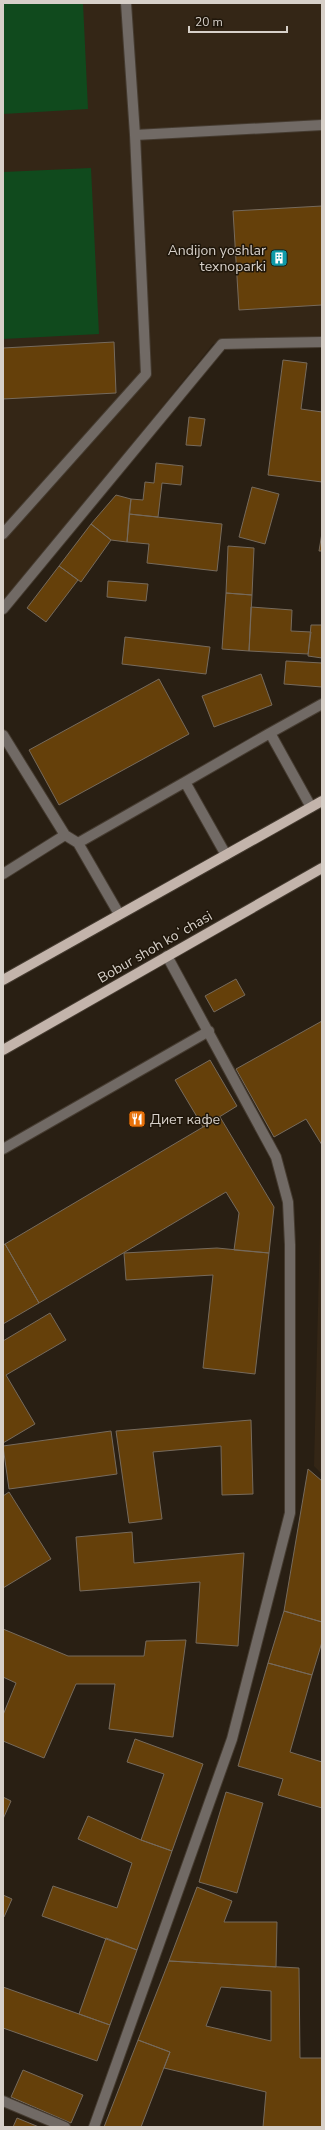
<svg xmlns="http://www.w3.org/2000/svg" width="325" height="2130" viewBox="0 0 325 2130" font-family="'Nunito Sans',sans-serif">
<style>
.built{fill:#342616}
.green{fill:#104a1d}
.building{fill:#65400a;stroke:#766a5c;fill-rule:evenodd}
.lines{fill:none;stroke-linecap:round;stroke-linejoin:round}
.minor-casing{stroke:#453b30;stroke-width:12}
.major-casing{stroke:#453b30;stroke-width:12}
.minor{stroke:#716a65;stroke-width:10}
.major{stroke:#c3b4ab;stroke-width:10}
.labels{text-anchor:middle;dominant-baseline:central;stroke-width:3;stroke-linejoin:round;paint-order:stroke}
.poi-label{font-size:14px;fill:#d7d0c9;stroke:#1f160a;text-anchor:end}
.street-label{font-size:14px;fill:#d7d0c9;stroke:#1f160a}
</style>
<rect width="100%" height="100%" fill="#291f13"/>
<!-- built -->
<path class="built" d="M3,3h319v336l-109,5 -210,260z
M322,1152v322l-8,-8z"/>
<!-- green -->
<path class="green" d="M3,3h80l5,106 -85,5z
M91,168l8,166 -96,5v-167z"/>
<!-- building -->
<path class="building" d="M322,206v99l-83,5 -6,-99z
M114,342l2,51 -113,6v-51z
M283,360l24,3 -6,46 21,3v70l-54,-7z
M189,417l16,2 -4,27 -15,-1z
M156,463l27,3 -2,19 -19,-2 -4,34 -29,-3 2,-15 12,1 2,-18 9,1z
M252,487l27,7 -14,50 -26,-7z
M116,495l15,4 -4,43 -16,-2 -20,-16z
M129,514l93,10 -5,47 -70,-8 2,-19 -22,-2z
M91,524l20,16 -30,42 -22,-16z
M322,533v18h-3z
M228,546l26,2 -2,47 -26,-2z
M59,566l19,14 -32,42 -19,-14z
M108,581l40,3 -2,17 -39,-4z
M226,593l26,2 -3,56 -27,-2z
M251,607l41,3 -1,21 20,1 -3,22 -59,-3z
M311,625h11v33l-14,-2z
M125,637l85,10 -4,27 -84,-10z
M286,661l36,2v24l-38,-3z
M261,674l11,31 -58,22 -12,-31z
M159,679l30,55 -130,71 -30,-55z
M236,979l9,16 -31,17 -9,-16z
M322,1021v124l-16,-26 -32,18 -38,-68z
M210,1060l27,46 -34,21 -28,-47z
M220,1117l54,90 -5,46 -35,-3 5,-37 -13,-21 -187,111 -34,-59z
M5,1244l34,59 -36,21v-79z
M217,1248l52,5 -14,121 -52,-6 10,-93 -87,5 -2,-27z
M50,1313l16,27 -60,35 29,49 -32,19v-102z
M251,1420l2,74 -31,1 -1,-49 -68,6 9,67 -33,4 -13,-92z
M111,1431l6,43 -108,15 -6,-43z
M308,1469l14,12v141l-38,-11z
M9,1492l42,67 -48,29v-92z
M132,1532l2,31 110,-10 -6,93 -42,-3 4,-61 -120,9 -4,-54z
M284,1611l38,11v20l-10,33 -44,-12z
M3,1629l65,27h76l2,-15 40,-1 -13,97 -64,-8 6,-45h-39l-32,74 -41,-17v-26l13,-32 -13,-6z
M268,1663l44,12 -22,77 32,10v46l-44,-13 5,-16 -45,-13z
M135,1739l68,25 -31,87 -31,-11 23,-66 -37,-12z
M226,1792l37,11 -26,90 -38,-11z
M3,1797l8,4 -8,18z
M88,1816l53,24 31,11 -35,99 -95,-34 11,-30 64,22 15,-45 -54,-24z
M197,1887l35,14 -8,21h53l-1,45 -107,-6z
M3,1895l9,4 -8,18h-1z
M106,1938l31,12 -27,75 -31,-11z
M169,1961l130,7 1,90h22v69h-59l3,-35 -102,-24 6,-16 -32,-12zM221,1987l50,4v50l-65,-15z
M3,1987l107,38 -13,36 -94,-33z
M138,2040l32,12 -29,75h-37z
M23,2070l60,25 -12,28 -60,-26z
M17,2118l22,9h-26z"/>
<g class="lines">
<defs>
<path id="minor" d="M126,3l9,132
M3,534l143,-160 -11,-239 187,-10
M3,609l219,-265 100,-2
M270,733l52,-29
M3,735l62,100 13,8 41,71
M185,782l85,-49 41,74
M78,843l107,-61 41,73
M3,874l62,-39
M3,1149l206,-118
M3,2101l62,26
M94,2127l138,-388 58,-226v-268l-2,-43 -12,-45 -109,-201"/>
<path id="major" d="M3,980l319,-179
M3,1050l319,-182"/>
</defs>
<!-- minor casing -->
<use href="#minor" class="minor-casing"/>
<!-- major casing -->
<use href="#major" class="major-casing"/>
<!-- minor -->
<use href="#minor" class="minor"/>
<!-- major -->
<use href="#major" class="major"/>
</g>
<!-- icons -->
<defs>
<symbol id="building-square" viewBox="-11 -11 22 22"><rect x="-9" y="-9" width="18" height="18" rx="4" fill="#0f9aa8" stroke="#1f160a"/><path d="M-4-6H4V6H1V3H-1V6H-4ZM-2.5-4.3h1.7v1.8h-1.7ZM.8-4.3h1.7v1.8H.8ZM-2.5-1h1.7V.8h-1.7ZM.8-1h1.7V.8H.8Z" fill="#fff"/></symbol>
<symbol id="restaurant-square" viewBox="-11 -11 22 22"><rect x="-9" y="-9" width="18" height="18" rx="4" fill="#e8710a" stroke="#1f160a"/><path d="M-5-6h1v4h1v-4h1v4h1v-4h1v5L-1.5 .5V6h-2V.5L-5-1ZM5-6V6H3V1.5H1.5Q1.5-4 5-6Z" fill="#fff"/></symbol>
</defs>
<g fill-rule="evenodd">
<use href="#building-square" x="269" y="248" width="20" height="20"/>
<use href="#restaurant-square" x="127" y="1109" width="20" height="20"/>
</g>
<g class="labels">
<!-- poi labels -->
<g class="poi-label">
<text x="266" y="250">Andijon yoshlar<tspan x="266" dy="16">texnoparki</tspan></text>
<text x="150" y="1119" text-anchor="start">Диет кафе</text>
</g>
<!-- street labels -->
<g class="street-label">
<text transform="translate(155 947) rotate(-30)">Bobur shoh koʻchasi</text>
</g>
</g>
<!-- border -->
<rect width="325" height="2130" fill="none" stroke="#d7d0c9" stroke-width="8"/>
<!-- scale -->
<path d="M189 26v6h98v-6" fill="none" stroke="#d7d0c9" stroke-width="2"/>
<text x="195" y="26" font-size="12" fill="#d7d0c9" stroke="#1f160a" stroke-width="3" paint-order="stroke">20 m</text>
</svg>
